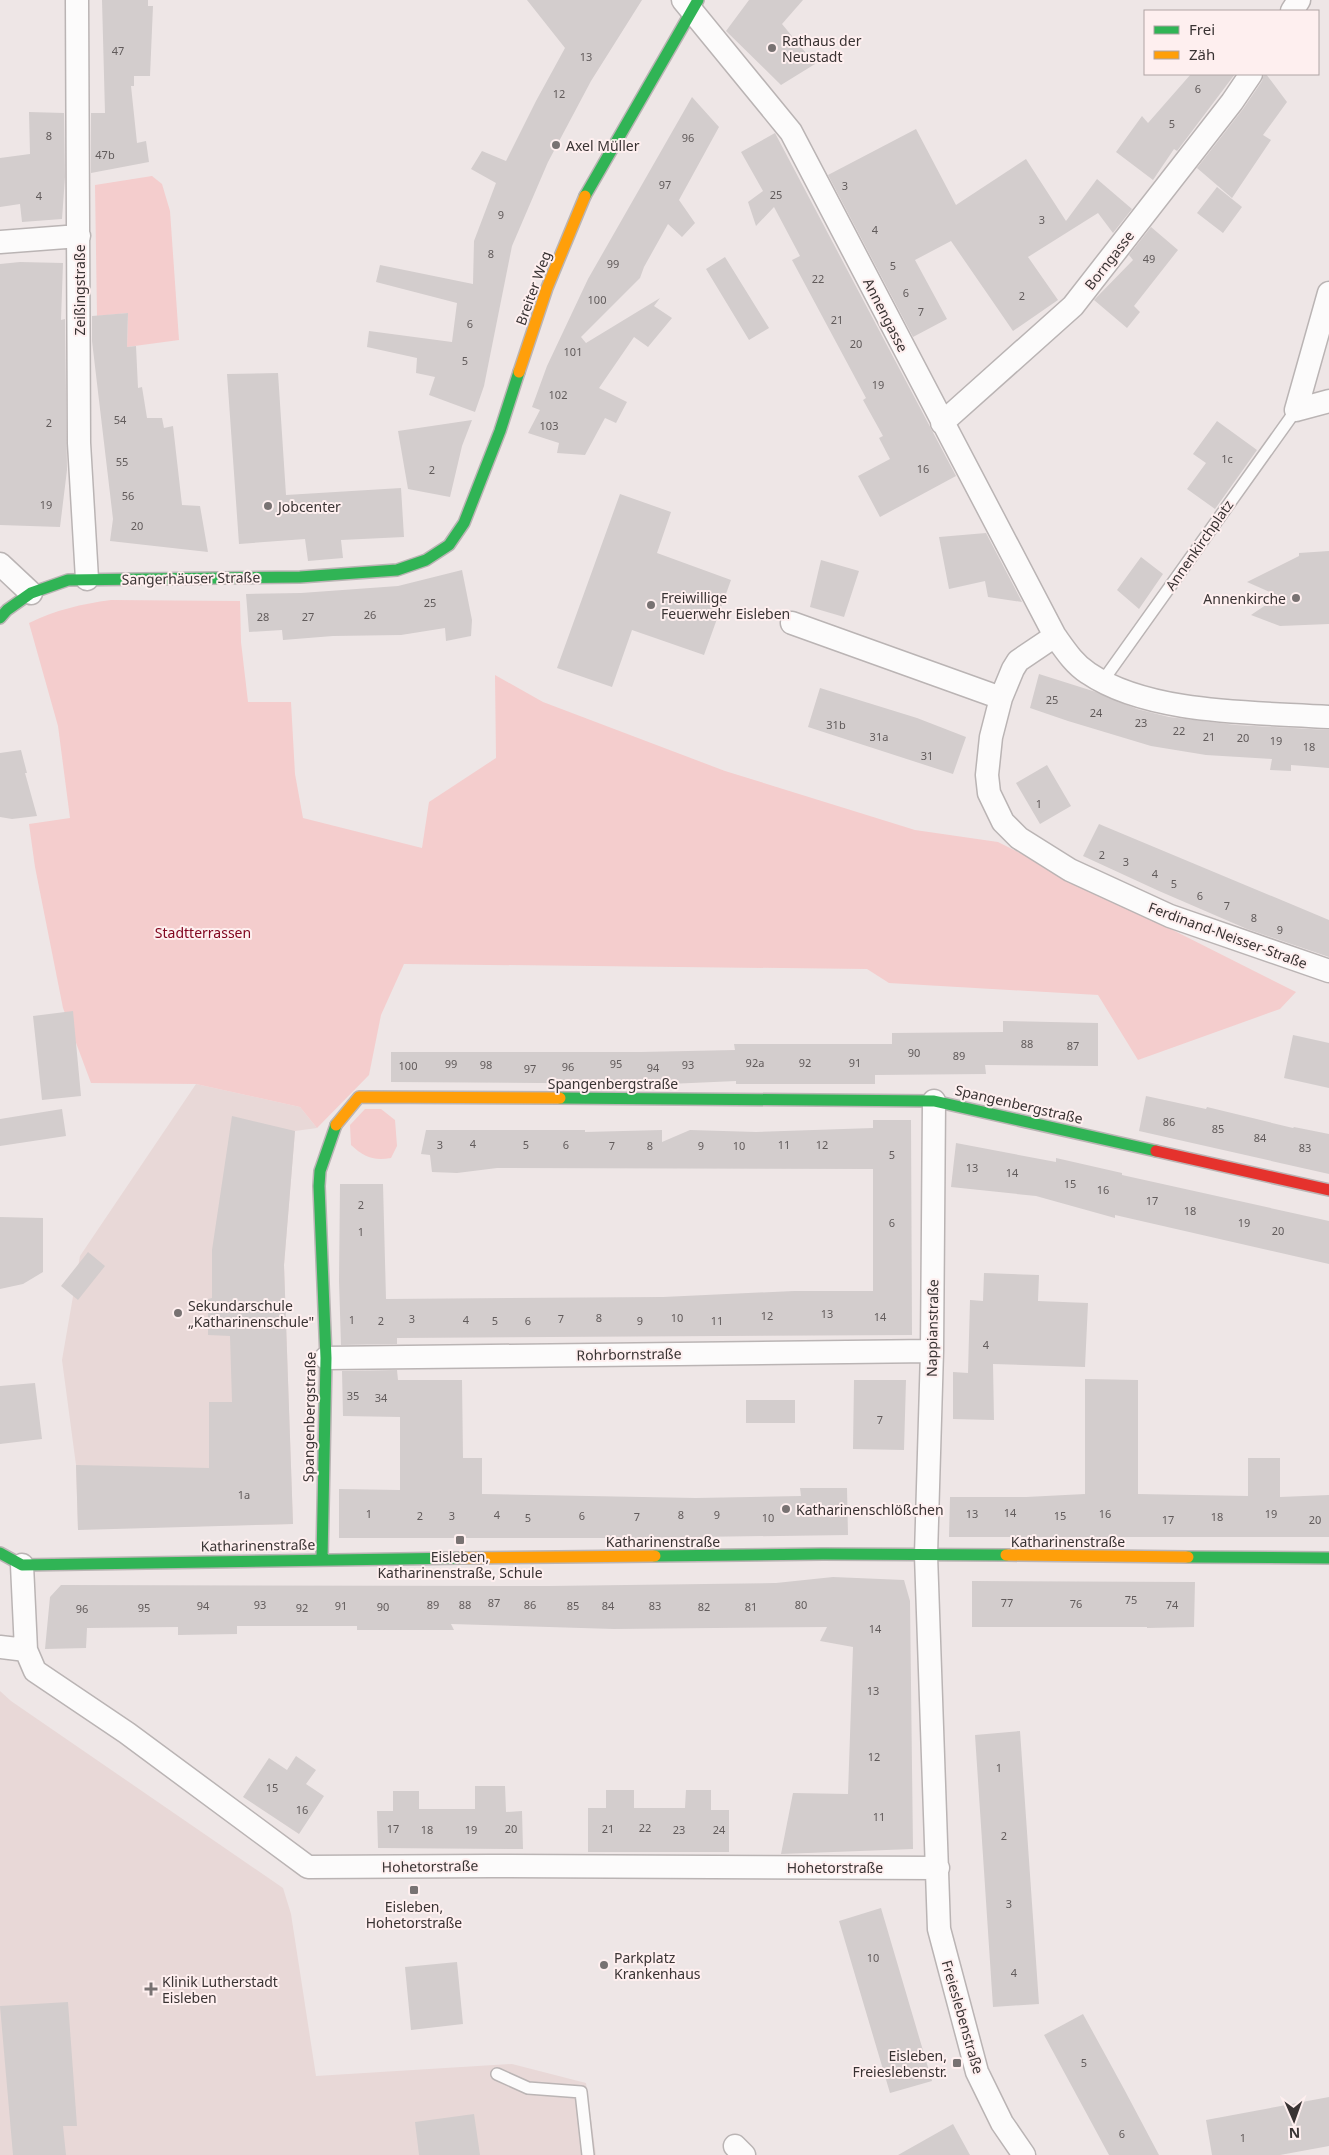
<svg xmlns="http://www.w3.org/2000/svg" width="1329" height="2155" viewBox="0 0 1329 2155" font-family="'Noto Sans',sans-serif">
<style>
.built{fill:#e8d8d7}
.green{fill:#f4cdcd}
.building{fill:#d3cdcd}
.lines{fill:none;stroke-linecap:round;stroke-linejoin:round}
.lane-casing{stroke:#bab4b4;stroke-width:14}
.street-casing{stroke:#bab4b4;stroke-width:25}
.fast-casing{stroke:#bab4b4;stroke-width:14}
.slow-casing{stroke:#bab4b4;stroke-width:14}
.jam-casing{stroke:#bab4b4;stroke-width:14}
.lane{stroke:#fcfbfb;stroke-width:11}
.street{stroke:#fcfbfb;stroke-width:22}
.fast{stroke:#30b455;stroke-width:11}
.slow{stroke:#ff9f0a;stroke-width:11}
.jam{stroke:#e5322d;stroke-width:11}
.poi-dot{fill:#787272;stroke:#feefef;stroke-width:2}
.labels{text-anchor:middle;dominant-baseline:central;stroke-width:4;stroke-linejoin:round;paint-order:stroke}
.number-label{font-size:11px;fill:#615b5b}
.poi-label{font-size:14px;fill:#393333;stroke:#feefef;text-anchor:start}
.street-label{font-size:14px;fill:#393333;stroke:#feefef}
.park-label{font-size:14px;fill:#810720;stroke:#feefef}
</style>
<rect width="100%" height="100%" fill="#eee6e6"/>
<!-- built -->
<path class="built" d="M196,1084l104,23 17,21 -22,3 -11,134 9,259 -215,5 -2,-64 -14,-105 18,-104z
M0,1691l11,10 272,187 8,26 25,162 196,-12 74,19 10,72h-596z"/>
<!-- green -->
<path class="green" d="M152,176l10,8 8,27 9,129 -52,7 1,-34 -31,3 -2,-131z
M111,600l129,1 1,41 7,60h43l4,72 8,44 119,30 7,-46 67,-44 -1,-83 48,27 182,69 190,59 83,12 298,150 -16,17 -142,51 -40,-65 -209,-12 -22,-14 -463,-5 -23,51 -12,60 -52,53 -17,-21 -104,-23 -105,-1 -28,-75 -28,-141 -6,-43 41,-6 -12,-92 -29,-103c26,-13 53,-19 82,-23z
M365,1109h16l14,11 2,26 -6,12c-18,3 -27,-1 -40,-13l-1,-20z"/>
<!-- building -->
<path class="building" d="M102,0h46v6h5l-3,70h-16v10h-3l6,57 9,-2 3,21 -58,11v-60h14z
M527,0h115l-51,81 -43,81 -36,84 -28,140 -9,26 -46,-17 6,-18 -19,-4 1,-15 -50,-11 2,-16 83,11 5,-39 -81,-21 4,-17 93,19 1,-43 22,-58 -25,-14 11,-18 24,10 30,-60 29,-53z
M749,0h54l-21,24 33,40 -34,21 -55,-54z
M1191,74h44l-58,77 -3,-2 -21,31 -37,-28 26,-36 6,7z
M1264,74h2l21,28 -24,33 8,5 -39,58 -35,-30 46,-59 19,-28z
M692,97l27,30 -40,73 16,23 -13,14 -14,-13 -24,43 -4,11 -59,59 5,6 74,-45 -6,8 18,12 -24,29 -14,-10 -35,51 28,14 -11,21 -11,-5 -20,37 -28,-2 2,-10 -31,-10 12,-23 -8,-3 15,-41 41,-87z
M29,112l35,1 1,64 -3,42 -40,3 -2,-18 -20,3v-49l30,-4z
M916,129l40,76 70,-46 40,62 31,-42 35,30 -19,24 -15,-20 -70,44 30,43 -45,31 -62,-90 -36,19 32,59 -34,18 -85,-162z
M775,133l181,343 -76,41 -22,-41 32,-17 -11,-21 4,-2 -20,-36 3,-2 -74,-138 8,-4 -26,-49 -18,19 -8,-24 15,-11 -22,-39z
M1217,187l25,20 -19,26 -26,-20z
M1151,227l27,23 -44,56 6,6 -13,16 -33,-28 39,-40 -4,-5z
M725,257l44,71 -20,12 -43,-71z
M20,262l43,1 -2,57 4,-1 2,151 -7,57 -60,-2v-261z
M128,313l-1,34 9,-1 2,42 4,-1 5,31h15l2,10 9,-2 9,79 18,1 8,46 -98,-11 3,-22 -21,-178v-25z
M278,373l8,122 115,-7 3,49 -63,3 2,18 -35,3 -3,-22 -66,5 -12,-170z
M472,420l-10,26 -12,51 -42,-8 -10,-58z
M1217,421l40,29 -42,59 -28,-20 19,-26 -13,-9z
M620,494l51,18 -14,41 74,27 -27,75 -72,-25 -20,57 -55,-19z
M986,533l36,69 -34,-5 -3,-16 -36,8 -10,-52z
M1329,551v73l-49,2 -29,-11 28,-19 -32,-14 52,-26v-3z
M1141,557l22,17 -24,35 -22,-19z
M821,560l38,11 -15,46 -34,-10z
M462,570l10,50 -1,16 -25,5 -1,-13 -44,7 -68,1 -50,4 -1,-10 -33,2 -3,-38 55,-1 97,-7z
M1039,674l57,18 41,17 32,8 67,8 93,5v38l-38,-3v6l-21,-1 2,-11 -66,-4 -55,-9 -83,-25 -38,-13z
M820,688l97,30 49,19 -13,37 -145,-47z
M21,750l6,23h-2l12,43 -25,3 -12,-2v-64z
M1047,765l24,41 -31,18 -24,-41z
M1099,824l230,96v37l-82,-28 -88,-38 -76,-35z
M73,1011l8,85 -39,4 -9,-84z
M1003,1021l95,2v43l-113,-1 1,9 -111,1v9h-139v-3l-67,3 -278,-2v-30h250l94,-2 -1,-6h158v-11l111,-1z
M1293,1035l36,8v45l-45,-10z
M1146,1096l60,13 1,-2 86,21 1,-1 35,7v40l-190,-43z
M62,1109l4,27 -66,10v-27z
M232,1116l63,15 -11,134 9,259 -215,6 -2,-65 133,3v-66h23l-2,-66 -22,-1v-36l4,-1v-48z
M873,1120h38l1,215 -515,3v6l-56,1 -2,-64 1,-97h43l3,115 277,-2 131,-6h79v-122l-376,-1 -40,5 -25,-1 -2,-17 -9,-1 5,-24h159v2l77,-2v12l28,-12 66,2 117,-4z
M956,1143l100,19v-4l66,15v2l207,46v43l-214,-49v3l-79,-22 -85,-9z
M0,1217l43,1v54l-20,12 -23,5z
M88,1252l17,14 -27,34 -17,-14z
M984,1273l55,2 -1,26 50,2 -3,64 -92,-3 1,56 -41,-1v-47l15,1 2,-73 13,1z
M397,1370l1,10h64l1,78h19v36l214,4 105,-2 -1,-8h47l1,47 -225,3h-284v-49l61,1v-73l-57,-1 -1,-45z
M1085,1379l53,1v114l110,2v-38h32v39l49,-2v42h-380l1,-40h76l59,-3z
M854,1380h52l-2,70 -51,-1z
M35,1383l7,56 -42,5v-58z
M746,1400h49v23h-49z
M833,1577l71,3 6,21 3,248 -132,5 12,-61 55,1 5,-147 -33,-6 7,-14 -213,2 -163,-5 3,6h-97v-4h-120v8l-59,1v-8l-91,1 -1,20 -41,1 5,-52 11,-12 487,1 228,-3z
M972,1581l223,1 -1,45 -47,1v-1h-175z
M1020,1731l19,273 -46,3 -18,-272z
M296,1756l20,14 -10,14 18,12 -25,38 -56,-37 26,-39 18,12z
M475,1786h30l1,26 16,-1 1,38 -145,-1 -1,-37h16v-20h26v18h56z
M606,1790h28v18h51l1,-18h25v20h18v42h-141v-44h18z
M881,1908l51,173 -42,12 -51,-172z
M457,1962l6,62 -52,6 -6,-63z
M68,2002l9,124h-14l3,29h-53l-13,-149z
M1083,2014l41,75 35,66h-50l-65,-120z
M1329,2097v49l-49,9h-68l-6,-35z
M474,2114l6,41h-61l-4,-33z
M953,2124l17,31h-72z"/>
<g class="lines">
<defs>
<path id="lane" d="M1102,682l194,-272
M497,2074l31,14 53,4 7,63"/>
<path id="street" d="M77,0l2,443 8,136
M683,0l108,132 264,504c10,14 19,28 33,37 62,42 168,39 241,44
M1292,11l7,-11
M0,242l79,-6
M1296,410l33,-117
M1296,410l33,-9
M942,423l131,-117 159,-204 19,-28
M0,564l31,29
M792,623l209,75
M1055,636l-37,25 -5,8 -12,29 -10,39 -4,38 2,18 14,29 16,16 51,32 100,46 159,55
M934,1101l-2,250 -6,204 13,374 38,143 25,51 22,32
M326,1358l606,-7
M22,1565l4,85 9,21 92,62 181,134 183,-1 447,2
M0,1647l26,3
M735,2146l9,9"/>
<path id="fast" d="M585,196l113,-196
M0,618l7,-8 24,-17 37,-13 232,-3 97,-7 29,-10 23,-15 15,-22 36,-92 19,-59
M560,1098l374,3 222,50
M0,1553l22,12 440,-7
M655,1556l168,-2 183,1
M1188,1557l141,1
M322,1559l4,-201 -7,-172 1,-15 16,-46"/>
<path id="slow" d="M519,372l28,-84 38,-92
M336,1125l23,-28 201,1
M1006,1555l182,2
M462,1558l193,-2"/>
<path id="jam" d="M1156,1151l173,39"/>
</defs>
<!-- lane casing -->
<use href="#lane" class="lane-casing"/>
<!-- street casing -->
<use href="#street" class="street-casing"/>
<!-- fast casing -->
<use href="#fast" class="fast-casing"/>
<!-- slow casing -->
<use href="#slow" class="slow-casing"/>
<!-- jam casing -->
<use href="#jam" class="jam-casing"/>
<!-- lane -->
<use href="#lane" class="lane"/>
<!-- street -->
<use href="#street" class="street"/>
<!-- fast -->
<use href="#fast" class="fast"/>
<!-- slow -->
<use href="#slow" class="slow"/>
<!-- jam -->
<use href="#jam" class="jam"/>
</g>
<!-- markers -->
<g class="poi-dot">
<circle cx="772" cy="48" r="5"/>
<circle cx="556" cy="145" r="5"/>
<circle cx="268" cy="506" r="5"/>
<circle cx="1296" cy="598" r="5"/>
<circle cx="651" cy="605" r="5"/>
<circle cx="178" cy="1313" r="5"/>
<circle cx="786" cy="1509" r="5"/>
<rect x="455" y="1535" width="10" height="10" rx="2.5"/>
<rect x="409" y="1885" width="10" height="10" rx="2.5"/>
<circle cx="604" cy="1965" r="5"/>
<path d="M148.5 1981.5h5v5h5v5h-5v5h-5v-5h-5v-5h5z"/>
<rect x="952" y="2058" width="10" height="10" rx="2.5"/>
</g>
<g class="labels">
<!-- number labels -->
<g class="number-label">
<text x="118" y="50">47</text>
<text x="586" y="56">13</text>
<text x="1198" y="88">6</text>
<text x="559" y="93">12</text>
<text x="1172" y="123">5</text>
<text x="49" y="135">8</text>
<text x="688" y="137">96</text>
<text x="105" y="154">47b</text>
<text x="665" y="184">97</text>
<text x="845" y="185">3</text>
<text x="776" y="194">25</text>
<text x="39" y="195">4</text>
<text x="501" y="214">9</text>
<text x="1042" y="219">3</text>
<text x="875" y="229">4</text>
<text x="491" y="253">8</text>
<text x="1149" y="258">49</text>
<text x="613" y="263">99</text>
<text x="893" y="265">5</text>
<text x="818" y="278">22</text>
<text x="906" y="292">6</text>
<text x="1022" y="295">2</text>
<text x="597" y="299">100</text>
<text x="921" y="311">7</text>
<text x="837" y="319">21</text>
<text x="470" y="323">6</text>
<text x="856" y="343">20</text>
<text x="573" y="351">101</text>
<text x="465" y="360">5</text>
<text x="878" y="384">19</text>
<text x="558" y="394">102</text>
<text x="120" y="419">54</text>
<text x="49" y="422">2</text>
<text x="549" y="425">103</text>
<text x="1227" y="458">1c</text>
<text x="122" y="461">55</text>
<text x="923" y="468">16</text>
<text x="432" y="469">2</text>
<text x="128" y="495">56</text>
<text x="46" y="504">19</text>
<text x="137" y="525">20</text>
<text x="430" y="602">25</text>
<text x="370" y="614">26</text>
<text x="263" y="616">28</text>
<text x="308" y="616">27</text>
<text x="1052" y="699">25</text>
<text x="1096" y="712">24</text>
<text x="1141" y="722">23</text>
<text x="836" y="724">31b</text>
<text x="1179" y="730">22</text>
<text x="879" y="736">31a</text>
<text x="1209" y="736">21</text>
<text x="1243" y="737">20</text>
<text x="1276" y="740">19</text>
<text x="1309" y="746">18</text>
<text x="927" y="755">31</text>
<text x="1039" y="803">1</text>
<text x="1102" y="854">2</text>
<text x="1126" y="861">3</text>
<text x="1155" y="873">4</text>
<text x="1174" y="883">5</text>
<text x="1200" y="895">6</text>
<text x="1227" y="905">7</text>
<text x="1254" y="917">8</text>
<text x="1280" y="929">9</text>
<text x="1027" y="1043">88</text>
<text x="1073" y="1045">87</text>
<text x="914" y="1052">90</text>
<text x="959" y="1055">89</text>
<text x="755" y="1062">92a</text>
<text x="805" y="1062">92</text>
<text x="855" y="1062">91</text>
<text x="451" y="1063">99</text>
<text x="616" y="1063">95</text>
<text x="486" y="1064">98</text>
<text x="688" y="1064">93</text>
<text x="408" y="1065">100</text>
<text x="568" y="1066">96</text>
<text x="653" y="1067">94</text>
<text x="530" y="1068">97</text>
<text x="1169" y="1121">86</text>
<text x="1218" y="1128">85</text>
<text x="1260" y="1137">84</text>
<text x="473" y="1143">4</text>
<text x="440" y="1144">3</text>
<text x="526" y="1144">5</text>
<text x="566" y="1144">6</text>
<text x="784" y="1144">11</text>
<text x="822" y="1144">12</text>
<text x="612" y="1145">7</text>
<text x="650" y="1145">8</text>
<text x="701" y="1145">9</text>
<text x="739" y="1145">10</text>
<text x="1305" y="1147">83</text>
<text x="892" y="1154">5</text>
<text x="972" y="1167">13</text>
<text x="1012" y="1172">14</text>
<text x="1070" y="1183">15</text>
<text x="1103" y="1189">16</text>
<text x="1152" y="1200">17</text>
<text x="361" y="1204">2</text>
<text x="1190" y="1210">18</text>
<text x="892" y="1222">6</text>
<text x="1244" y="1222">19</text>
<text x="1278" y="1230">20</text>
<text x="361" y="1231">1</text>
<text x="827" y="1313">13</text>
<text x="767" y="1315">12</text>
<text x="880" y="1316">14</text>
<text x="599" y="1317">8</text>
<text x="677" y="1317">10</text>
<text x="412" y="1318">3</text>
<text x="561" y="1318">7</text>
<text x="352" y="1319">1</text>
<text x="466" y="1319">4</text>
<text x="381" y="1320">2</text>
<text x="495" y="1320">5</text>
<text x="528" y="1320">6</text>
<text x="640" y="1320">9</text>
<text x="717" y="1320">11</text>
<text x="986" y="1344">4</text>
<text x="353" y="1395">35</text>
<text x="381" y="1397">34</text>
<text x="880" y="1419">7</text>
<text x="244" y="1494">1a</text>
<text x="1010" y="1512">14</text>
<text x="369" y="1513">1</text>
<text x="972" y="1513">13</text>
<text x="1105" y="1513">16</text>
<text x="1271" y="1513">19</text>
<text x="497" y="1514">4</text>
<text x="681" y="1514">8</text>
<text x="717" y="1514">9</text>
<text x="420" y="1515">2</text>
<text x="452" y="1515">3</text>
<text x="582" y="1515">6</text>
<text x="1060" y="1515">15</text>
<text x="637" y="1516">7</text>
<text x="1217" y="1516">18</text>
<text x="528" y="1517">5</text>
<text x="768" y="1517">10</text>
<text x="1168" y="1519">17</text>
<text x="1315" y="1519">20</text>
<text x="1131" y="1599">75</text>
<text x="494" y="1602">87</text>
<text x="1007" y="1602">77</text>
<text x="1076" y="1603">76</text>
<text x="260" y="1604">93</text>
<text x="433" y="1604">89</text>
<text x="465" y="1604">88</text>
<text x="530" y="1604">86</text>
<text x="801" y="1604">80</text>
<text x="1172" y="1604">74</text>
<text x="203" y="1605">94</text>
<text x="341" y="1605">91</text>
<text x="573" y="1605">85</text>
<text x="608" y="1605">84</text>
<text x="655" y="1605">83</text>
<text x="383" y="1606">90</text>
<text x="704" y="1606">82</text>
<text x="751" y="1606">81</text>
<text x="144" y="1607">95</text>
<text x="302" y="1607">92</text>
<text x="82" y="1608">96</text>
<text x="875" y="1628">14</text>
<text x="873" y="1690">13</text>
<text x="874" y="1756">12</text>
<text x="999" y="1767">1</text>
<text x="272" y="1787">15</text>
<text x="302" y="1809">16</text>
<text x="879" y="1816">11</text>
<text x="645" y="1827">22</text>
<text x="393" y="1828">17</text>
<text x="511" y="1828">20</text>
<text x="608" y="1828">21</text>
<text x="427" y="1829">18</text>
<text x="471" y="1829">19</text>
<text x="679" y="1829">23</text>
<text x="719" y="1829">24</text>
<text x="1004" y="1835">2</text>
<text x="1009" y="1903">3</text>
<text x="873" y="1957">10</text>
<text x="1014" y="1972">4</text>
<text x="1084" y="2062">5</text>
<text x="1122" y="2133">6</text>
<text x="1243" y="2137">1</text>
</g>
<!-- poi labels -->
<g class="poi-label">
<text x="782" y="40">Rathaus der<tspan x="782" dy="16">Neustadt</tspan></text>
<text x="566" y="145">Axel Müller</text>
<text x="278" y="506">Jobcenter</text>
<text x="661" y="597">Freiwillige<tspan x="661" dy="16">Feuerwehr Eisleben</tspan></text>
<text x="1286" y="598" text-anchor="end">Annenkirche</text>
<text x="188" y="1305">Sekundarschule<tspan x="188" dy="16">„Katharinenschule"</tspan></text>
<text x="796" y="1509">Katharinenschlößchen</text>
<text x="460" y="1556" text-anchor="middle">Eisleben,<tspan x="460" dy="16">Katharinenstraße, Schule</tspan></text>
<text x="414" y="1906" text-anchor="middle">Eisleben,<tspan x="414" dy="16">Hohetorstraße</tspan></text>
<text x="614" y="1957">Parkplatz<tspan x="614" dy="16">Krankenhaus</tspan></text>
<text x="162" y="1981">Klinik Lutherstadt<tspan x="162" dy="16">Eisleben</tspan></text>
<text x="947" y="2055" text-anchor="end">Eisleben,<tspan x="947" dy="16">Freieslebenstr.</tspan></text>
</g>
<!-- street labels -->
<g class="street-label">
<text transform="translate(1109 260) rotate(-52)">Borngasse</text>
<text transform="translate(533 288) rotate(-70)">Breiter Weg</text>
<text transform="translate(79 290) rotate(-90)">Zeißingstraße</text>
<text transform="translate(886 315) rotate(63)">Annengasse</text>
<text transform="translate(1199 545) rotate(-55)">Annenkirchplatz</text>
<text transform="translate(191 578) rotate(-1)">Sangerhäuser Straße</text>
<text transform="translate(1228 935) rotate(20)">Ferdinand-Neisser-Straße</text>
<text x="613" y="1083">Spangenbergstraße</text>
<text transform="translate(1019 1104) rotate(13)">Spangenbergstraße</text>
<text transform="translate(932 1328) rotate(-89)">Nappianstraße</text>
<text transform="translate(629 1354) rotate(-1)">Rohrbornstraße</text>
<text transform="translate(309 1417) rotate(-89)">Spangenbergstraße</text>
<text x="663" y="1541">Katharinenstraße</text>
<text x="1068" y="1541">Katharinenstraße</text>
<text transform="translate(258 1545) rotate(-1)">Katharinenstraße</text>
<text transform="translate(430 1866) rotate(-1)">Hohetorstraße</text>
<text x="835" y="1867">Hohetorstraße</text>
<text transform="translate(963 2017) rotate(74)">Freieslebenstraße</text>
</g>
<!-- park labels -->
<g class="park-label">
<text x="203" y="932">Stadtterrassen</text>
</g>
</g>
<!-- legend -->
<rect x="1144" y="10" width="175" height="65" fill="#feefef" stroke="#afa4a4"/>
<rect x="1154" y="26" width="25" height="8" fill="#30b455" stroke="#afa4a4"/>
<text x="1189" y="35" font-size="15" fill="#393333">Frei</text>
<rect x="1154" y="51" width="25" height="8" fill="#ff9f0a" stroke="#afa4a4"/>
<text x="1189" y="60" font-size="15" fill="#393333">Zäh</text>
<!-- north arrow -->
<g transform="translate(1294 2120) rotate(178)" stroke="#feefef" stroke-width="4" paint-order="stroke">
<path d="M0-4L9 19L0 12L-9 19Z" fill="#393333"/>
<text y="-8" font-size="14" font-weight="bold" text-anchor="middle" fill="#393333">N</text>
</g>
</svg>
